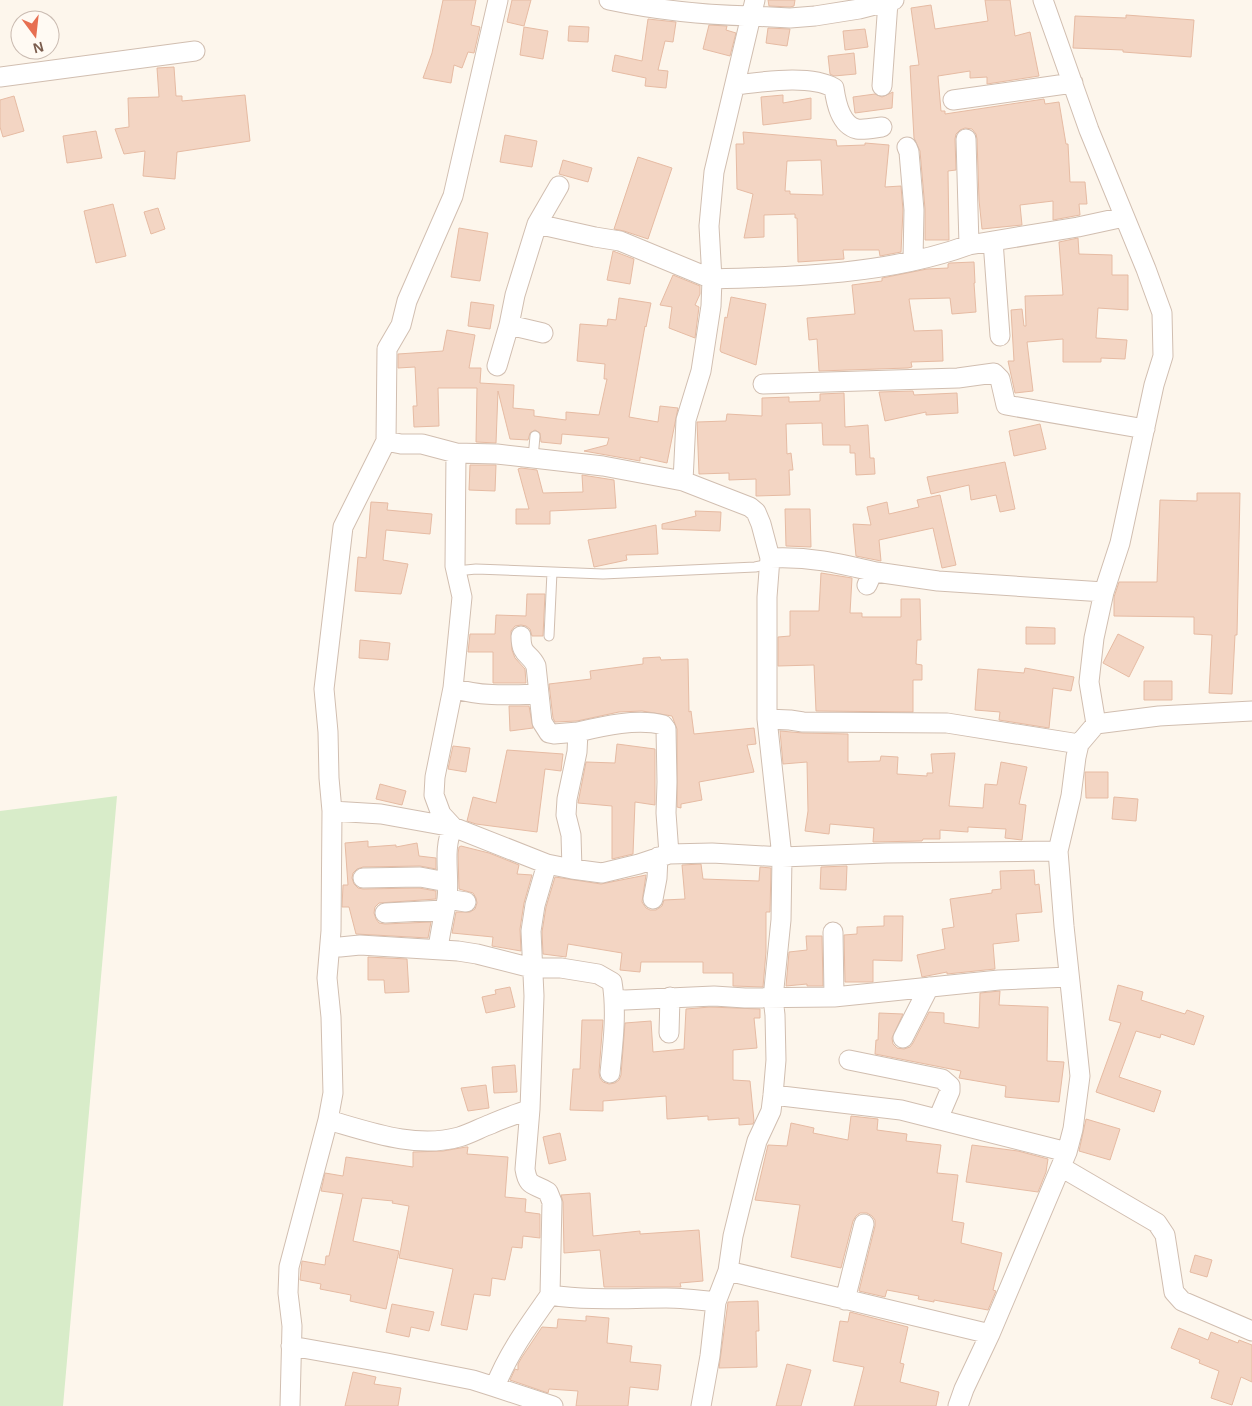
<svg xmlns="http://www.w3.org/2000/svg" width="1252" height="1406" viewBox="0 0 1252 1406" font-family="Helvetica,sans-serif">
<style>
.green{fill:#d8ecc9}
.building{fill:#f3d5c3;stroke:#e6bba3;fill-rule:evenodd}
.lines{fill:none;stroke-linecap:round;stroke-linejoin:round}
.service-casing{stroke:#d1beb0;stroke-width:11}
.minor-casing{stroke:#d1beb0;stroke-width:21}
.service{stroke:#fff;stroke-width:9}
.minor{stroke:#fff;stroke-width:19}
</style>
<rect width="100%" height="100%" fill="#fdf6ec"/>
<!-- green -->
<path class="green" d="M117,796l-54,610h-63v-595z"/>
<!-- building -->
<path class="building" d="M443,0h33l-5,25 9,2 -6,26 -6,-1 -6,16 -8,-3 -3,18 -28,-5 9,-25z
M512,0h19l-7,26 -17,-4z
M768,0h27l-1,6 -4,1 -21,-1z
M985,0h25l5,36 15,-4 9,44 -52,8v-7l-17,1v-7l-32,5 3,35h4v3l99,-15 1,5 14,-2 7,42h2l2,38h15l2,22h-8l1,11 -27,5v-19l-33,4 2,20 -40,4 -3,-29 -2,-61 -1,-5 -4,-5 -7,-1 -5,2 -4,4 -1,5 1,31 -8,1 1,69h-24v-31l-5,-58 -6,-13 -4,-72 9,-1 -8,-57 20,-3 4,24 53,-8z
M1126,15l68,5 -3,37 -68,-5v-2l-50,-2 2,-32 51,2z
M648,19l28,3 -3,20 -8,-1 -7,29 10,1 -2,17 -21,-2 1,-8 -34,-7 3,-16 27,6z
M709,25l18,1 -1,4 10,3 -6,23 -27,-7z
M569,26l20,1 -1,15 -20,-1z
M524,27l24,4 -5,28 -23,-4z
M768,28l22,1 -3,17 -21,-3z
M865,29l3,18 -23,3 -2,-19z
M854,53l2,21 -22,2 -4,-2 -2,-18z
M174,67l2,29h6v5l63,-6 5,46 -73,11 -2,27 -32,-3 2,-25 -21,3 -9,-25 14,-2 -1,-29 31,-1 -2,-29z
M893,92l-1,16 -37,5 -2,-16 22,-3 7,3z
M783,95v8l28,-5v21l-48,6 -2,-28z
M14,96l10,35 -21,6 -3,-10v-27z
M96,131l6,27 -35,5 -4,-27z
M743,132l93,8 1,6 28,-1v-2l24,2 -4,42 16,-1 2,24 -2,42 -21,4 -1,-6h-36l1,9 -46,3 -1,-44h-2v-4l-31,1v22l-20,1 9,-44 -16,-5 -1,-45h8zM821,160l2,35 -33,-1v-3h-5l2,-30z
M505,135l32,6 -5,26 -32,-5z
M638,157l34,11 -24,71 -24,-8 -10,-2z
M563,160l29,8 -4,14 -29,-8z
M113,204l13,52 -30,7 -12,-52z
M158,208l7,21 -14,5 -7,-22z
M459,228l29,5 -8,48 -29,-4z
M1078,238l1,16 33,1v20h16v35l-30,-2 -2,30 31,2 -2,19 -24,-1v4h-38v-23l-36,3 6,49 -18,2 -7,-32h6l-3,-51 11,-1 2,17h2l-1,-30 38,-1 -4,-53z
M613,251l21,8 -4,25 -23,-4z
M974,262l1,21h-1l2,29 -24,2 -2,-16 -41,1 5,32 28,-1 1,31 -32,1 1,5 -4,1 -89,3 -2,-32 -8,1 -2,-22 48,-4 -3,-29 30,-4v-3l45,-9 21,-1v-4l2,-1z
M673,275l27,11v8l-5,11 4,2 -4,31 -26,-10 3,-21 -12,-2z
M731,297l35,7 -10,61 -35,-13 -1,-2 5,-33 2,1z
M619,298l32,5 -5,24 -1,-1 -16,91 29,5 2,-16 18,2 -11,55 -27,-6v4l-56,-10 23,-6 2,-7 -47,-4 -1,10 -20,-2 -1,-9 -5,-3 -5,3 -2,7 -18,-1 -12,-48 -2,52 -20,-1 1,-54h-39l1,38 -25,1 -1,-21h4l-2,-39 -17,1v-14l45,-3 4,-21 28,5 -6,33h12l-1,15 34,2 -1,23 21,2v6l32,4v-8l33,3 8,-36h-3l1,-15 -28,-3 3,-37 27,2 1,-7 8,1z
M471,302l23,3 -4,24 -22,-3z
M913,391l1,4 43,-2 1,20 -32,2v-3l-41,9 -6,-29z
M844,393l1,34 23,-2 2,33h4l1,16 -19,1 -1,-22h-5v-8h-27l-1,-22 -36,1 1,30 4,-1 2,17h-4l1,25 -34,1v-17l-27,1v-7l-30,1 -2,-52 29,-1 1,-7 35,2v-18l27,-1v5l31,-1v-7z
M1040,424l6,25 -32,7 -5,-25z
M1005,462l10,47 -15,3 -4,-17 -25,5 -2,-15 -38,9 -4,-17z
M470,465h26l-1,26 -26,-1z
M521,468l16,2 6,23 40,-1 -1,-17 32,5 2,28 -66,3v13h-34v-15h13l-11,-40z
M1197,493h43l-3,142h-2l-3,59 -23,-1 3,-58 -18,-1v-17l-80,-1v-19l5,-15h38l3,-82 37,1z
M940,495l16,70 -14,3 -9,-40 -54,12 2,21 -25,-5 -3,-32 18,1 -4,-18 20,-5 2,12 30,-7 -2,-7z
M371,502l17,1 -1,7 45,4 -2,20 -44,-4 -3,30 25,4 -7,30 -46,-3 3,-34 8,1z
M785,509h25l1,38 -25,-1z
M695,511l26,1 -1,19 -58,-2v-5l34,-8z
M656,525l2,29 -32,1 1,5 -33,7 -6,-27z
M821,573l31,5 -2,35h12v4h39v-18h19l1,41h-4l-1,24 6,1v15h-9v32l-97,-1 -2,-46 -36,1v-29l12,-1v-25h29z
M527,594h18l-2,42h-11l-2,-7 -4,-3 -5,-1 -6,1 -4,5 1,19 3,8 10,11 1,14h-33v-31h-25l2,-18h25l1,-19 30,1z
M1026,627l29,1v16h-29z
M1118,634l26,13 -15,30 -26,-14z
M360,640l30,3 -2,17 -29,-2z
M660,657l1,3 27,-1 1,53 2,-1 3,23 60,-6 2,16 -9,1 7,27 -55,10 3,18 -21,4v4l-4,-1v-78l-5,-13 -30,-5 -23,1 -42,9 -22,1 -2,-4 -4,-34 42,-5 -1,-8 53,-7v-6z
M1025,668l49,9 -3,14 -18,-3 -4,40 -50,-8 1,-8 -25,-2 3,-41 46,4z
M1144,681h28v19h-28z
M509,706h20l4,22 -23,3z
M780,731l23,2 45,1v28l32,-1 1,-5 17,1 -1,17 30,2v-3h6l-2,-19 24,-1 -6,53 34,2 2,-24 12,1 4,-23 26,5 -8,37 7,1 -4,35 -17,-2 1,-9 -38,-2v5l-28,-2v9h-17l-1,2 -49,1 1,-14 -44,-4 -1,10 -24,-3 3,-20 -1,-49 -24,2z
M617,744l38,5v56l-20,-3 -2,52 -21,5v-53l-34,-3 8,-41 29,1z
M453,746l17,2 -4,24 -18,-3z
M507,750l56,4 -2,17 -16,-2 -8,63 -61,-8 -9,-3 6,-24 23,6z
M1085,772h23v26h-22z
M380,784l26,7 -4,14 -26,-6z
M1114,797l24,2 -2,22 -24,-2z
M368,841v6l28,-2v2l21,-4 2,13 17,2v11l-16,-3 -57,1 -6,2 -4,4 -1,5 2,6 4,4 5,1 56,-1 17,3v8l-57,4 -4,4 -1,6 2,6 3,4 6,1 46,-2 -3,16 -72,-4 -7,-27h-7l1,-22h5l-3,-42z
M461,846l28,7 30,12 -2,9 15,1 -8,28 -4,26 1,22 -29,-5 1,-9 -41,-4 4,-21h14l5,-3 2,-6 -1,-5 -3,-5 -14,-4 -1,-35 1,-7z
M701,864l2,15 56,2 1,-14 11,1 -1,44h-4v40l-3,35 -30,-1v-13h-30v-11h-62l-1,10 -20,-2 2,-17 -54,-9 -2,13 -23,-3 -1,-22 4,-25 9,-30 46,7 45,-9 -4,27 4,6 4,2h6l6,-4 2,-6 21,-1 -3,-34z
M847,866l-1,24 -26,-1 1,-22z
M1034,870l1,15 4,-1 3,28 -26,2 3,27 -26,3 2,25 -48,5v-2l-25,5 -5,-22 28,-6 -3,-20 12,-2 -4,-28 42,-6v-3l9,-1 -1,-18z
M884,916h19l-1,45 -29,-1v22h-28l-1,-47 13,-1v-7l27,-1z
M806,936h16l1,50h-16v-2l-21,2 3,-34 18,-2z
M368,957l39,2 2,33 -24,1 -1,-13h-16z
M1118,985l25,7 -2,8 44,14 2,-4 17,6 -10,29 -33,-11 -1,4 -24,-7 -17,46 42,14 -7,21 -58,-20 25,-69 -12,-3z
M510,987l5,20 -29,6 -4,-16 14,-3 -1,-4z
M1000,991l-1,14 49,2 -1,54 17,1 -5,40 -54,-5 1,-11 -47,-8 2,-7 -86,-17 1,-14h2l1,-27 24,1 -11,24 1,6 4,4 7,1 6,-2 3,-4 16,-31 15,1v10l35,5 1,-35z
M710,1007l50,2v9h-6l3,30 -24,2v30l17,1 4,40 -1,3 -14,1v-7l-31,2v-4l-41,3 -1,-23 -63,5v10l-33,-1 3,-41h7l2,-49h21l-4,52 1,6 3,4 6,2 6,-1 4,-3 2,-5 4,-52 26,-2 2,31 31,-3 2,-40z
M515,1065l2,27 -23,1 -2,-26z
M486,1085l3,23 -21,3 -7,-23z
M851,1116l27,3 -1,11 30,4 -1,7 35,4 -4,28 21,2 -6,46 12,2 -3,20 41,10 -9,37 3,1 -8,19 -54,-10v2l-16,-3 1,-3 -32,-6 -2,7 -26,-6 16,-65v-6l-3,-4 -5,-3h-7l-4,3 -3,5 -12,47 -50,-11 9,-52 -45,-5 13,-55 19,1 4,-23 23,5 -1,5 35,7z
M1086,1119l34,10 -10,31 -31,-9z
M560,1133l6,27 -17,4 -6,-27z
M972,1145l46,6 30,8 -2,13 -8,20 -72,-10z
M466,1147h2l-1,7 41,3 -3,40 21,2 -1,13 15,2v24l-17,-2 -1,12 -10,-1 -7,33 -13,-2 -2,18 -16,-2 -7,36 -26,-5 12,-56 -54,-11 10,-52 -17,-3 1,-2 -31,-3 -9,43 46,10 -13,58 -36,-8 1,-6 -31,-6 1,-5 -21,-4 2,-19 23,4 1,-9h3l14,-62 -22,-3 4,-18 18,3 3,-19 67,10v-15l30,-1z
M590,1193l3,43 47,-5v3l59,-4 4,51 -23,2 1,4h-77l-4,-37 -36,3 -1,-51 -2,-7z
M1195,1255l17,5 -5,17 -17,-5z
M758,1301l1,30h-3l1,36 -38,1 9,-66z
M392,1304l42,8 -5,19 -18,-4 -2,10 -23,-5z
M850,1312l58,15 -8,36 4,1 -4,18 39,10 -3,14h-82l10,-39 -31,-6 7,-40 8,1z
M586,1316l23,2 -2,25 25,3 -2,16 31,3 -3,25 -28,-3 -2,19h-52l2,-15 -29,-2 -1,4 -38,-13 5,-11 3,1v-6l4,-7 20,-30 15,1 1,-9 28,2z
M1179,1328l29,12 3,-8 27,11 1,-3 13,5v37l-11,-5 -9,28 -21,-7 8,-27 -20,-8 1,-3 -29,-12z
M787,1364l24,6 -10,36h-25z
M353,1372l23,5 -2,7 27,4 -3,18h-53z"/>
<g class="lines">
<defs>
<path id="service" d="M533,458l2,-22
M456,571l20,-2 127,5 152,-7 14,-3
M549,636l3,-64"/>
<path id="minor" d="M755,0l-4,16 39,2 25,-2 44,-7 35,-9
M1043,0l46,130 57,139 16,44 1,43 -9,29 -34,158 -16,49 -10,46 -5,44 7,42
M0,77l195,-26
M735,85c27,-3 75,-11 99,3 2,14 6,37 23,41 7,1 17,-1 25,-2
M882,86l6,-84
M953,100l120,-17
M966,139l3,106
M907,147l2,5 5,58 -1,50
M537,224l22,-38
M993,241l7,95
M543,333l-34,-8 6,-30 22,-71 58,13 25,4 92,38 -3,-53 5,-54 37,-156c-48,-1 -95,-6 -142,-16
M497,366l12,-41
M763,384l195,-6 36,-5 6,6 6,26 139,24
M683,481l3,-61 15,-49 10,-65 1,-27c84,-2 178,-5 257,-34l109,-18 46,-10
M770,558c39,-2 68,5 106,14l-5,4 -4,9
M876,572l62,9 166,11
M521,636c0,21 9,16 15,30l6,56 7,11 5,1 24,-2
M453,688c28,9 57,7 86,6
M767,719l23,1 13,2 144,1 132,21
M332,811l49,3 72,13 94,37 25,5 30,4 37,-9 30,-10 43,-1 70,4 -15,-138v-122l3,-39 -9,-34 -5,-12 -6,-5 -67,-26 -80,-15 -106,-12 -41,-1 -34,-9h-21l-15,-3 1,-92 14,-24 6,-24 46,-105 45,-196
M547,864l-12,41 -4,26 3,65 -4,113 -5,60c3,19 9,14 23,23l4,10 -2,93
M572,869l-1,-34 -5,-20 1,-16 10,-47 1,-20c25,-6 60,-14 85,-7l3,4 1,53 -1,31 3,41
M363,878l57,-1 27,5
M447,899l19,3
M653,899l4,-21 1,-21
M385,913l59,-3
M833,932l1,65
M330,946l10,1 20,-2 98,6 19,3 55,14h29l37,6 14,8c5,30 1,61 -2,91
M438,949c2,-16 6,-33 9,-50 3,-24 -5,-50 6,-72l-12,-13 -7,-19 1,-18 18,-89 9,-91 -7,-31 1,-113
M615,999l10,1 89,-4 31,2 89,-1 165,-17 70,-3
M669,1033l1,-36
M903,1038l26,-51
M849,1060l93,19 8,7v5l-12,28
M773,1095l128,15 166,42
M328,1120c42,12 88,29 131,17 11,-3 21,-9 32,-13 13,-6 26,-10 39,-15
M1061,1167l96,56 8,12 9,57 8,9 70,30
M728,1271l262,63
M845,1300l19,-76
M291,1346l96,17 86,17 22,7c13,-34 34,-62 55,-92 39,6 76,3 116,3 16,0 33,2 50,4
M495,1387l58,19
M290,1406l2,-80 -4,-33 1,-26 39,-147 5,-27 -2,-76 -4,-39 4,-47 1,-120 -3,-33 -1,-46 -4,-43 19,-162 43,-86
M701,1406l9,-50 6,-54 12,-31 5,-35 16,-65 8,-30 14,-30 2,-16 3,-35 -1,-45 -2,-17 8,-78 1,-63 104,-4 172,-2
M958,1406l6,-17 26,-55 77,-182 6,-23 7,-53 -16,-150 -6,-75 13,-55 5,-39 3,-13 17,-20 63,-8 93,-5"/>
</defs>
<!-- service casing -->
<use href="#service" class="service-casing"/>
<!-- minor casing -->
<use href="#minor" class="minor-casing"/>
<!-- service -->
<use href="#service" class="service"/>
<!-- minor -->
<use href="#minor" class="minor"/>
</g>
<!-- north arrow -->
<g transform="translate(35 35) rotate(165)"><circle r="24" fill="#fffaf3" stroke="#cabbb1"/>
<path d="M0-4L9 19L0 12L-9 19Z" fill="#e76f51"/>
<text y="-8" font-size="14" font-weight="bold" text-anchor="middle" fill="#7a5c4d">N</text>
</g>
</svg>
